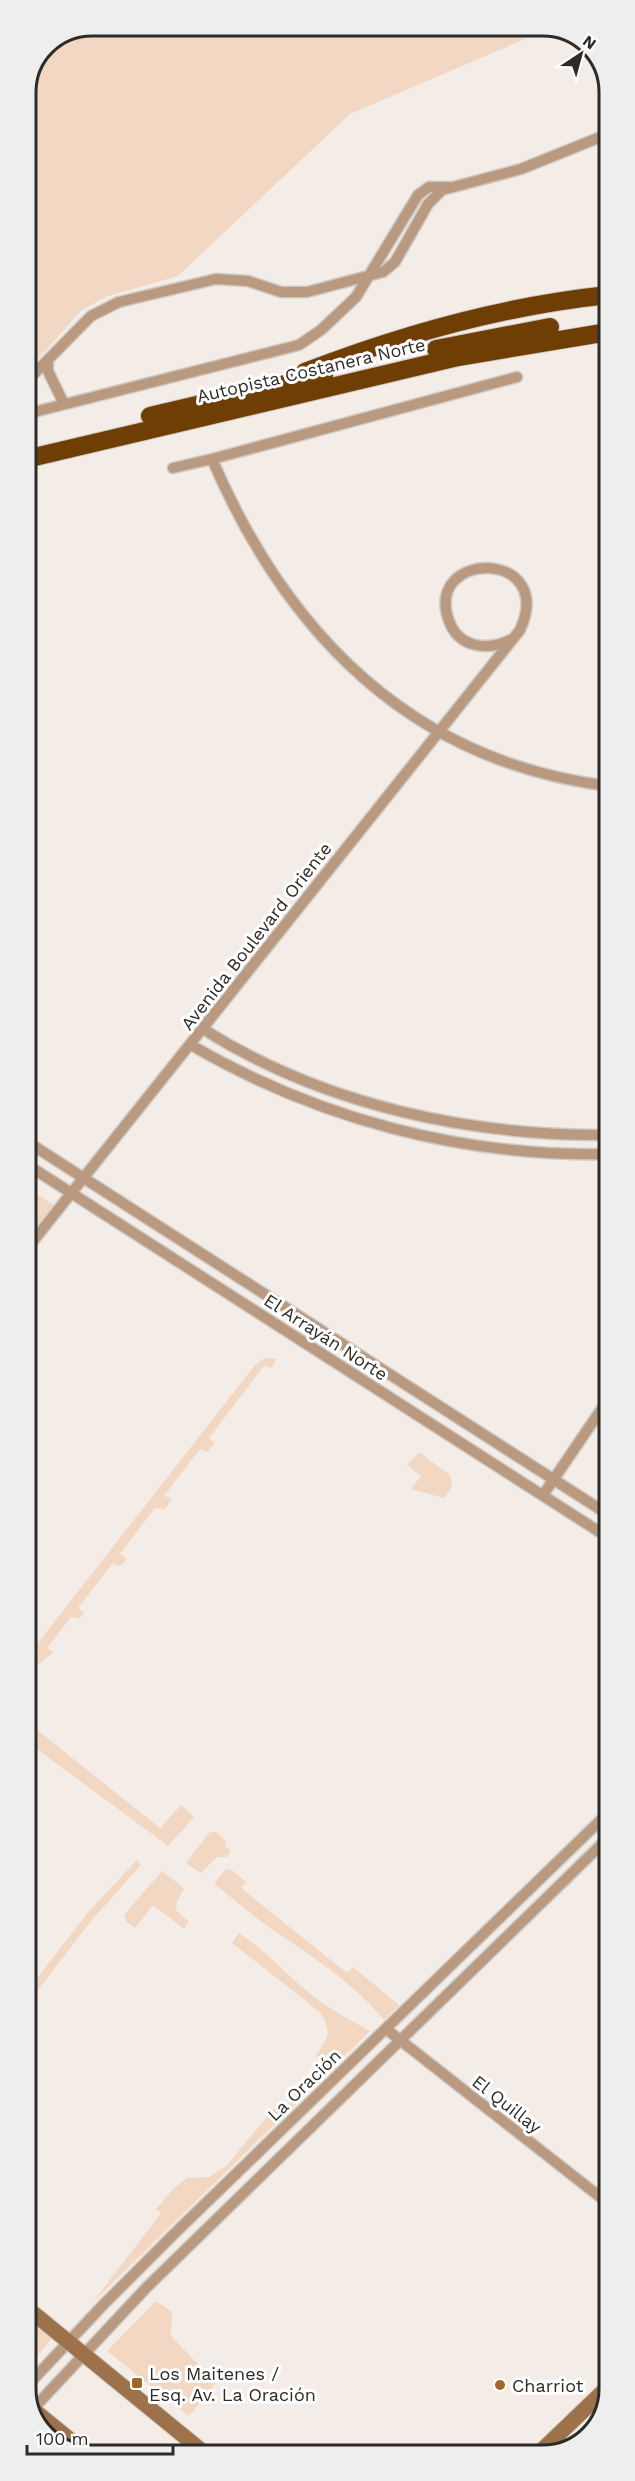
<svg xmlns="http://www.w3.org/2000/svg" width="635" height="2481" viewBox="0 0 635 2481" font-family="'Work Sans',sans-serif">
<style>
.green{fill:#f2d8c3}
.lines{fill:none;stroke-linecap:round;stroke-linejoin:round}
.street-casing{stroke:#d0cac5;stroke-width:13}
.secondary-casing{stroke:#d0cac5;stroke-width:17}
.highway-casing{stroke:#d0cac5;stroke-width:20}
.street{stroke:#b99a80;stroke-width:10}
.secondary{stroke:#9d714a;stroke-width:15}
.highway{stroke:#6e3e05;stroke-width:18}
.poi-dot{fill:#a26528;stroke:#fff;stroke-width:2}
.labels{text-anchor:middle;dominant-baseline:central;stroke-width:6;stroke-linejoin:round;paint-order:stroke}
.street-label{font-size:18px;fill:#2d2b28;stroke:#fff}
.poi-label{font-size:18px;fill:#2d2b28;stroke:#fff;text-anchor:start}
.rim{fill:none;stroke:#2d2b28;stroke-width:3}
</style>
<rect width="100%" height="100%" fill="#f4ede7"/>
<!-- green -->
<path class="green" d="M92,26h459l2,1 -203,87 -172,162 -73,21 -24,14 -55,61v-280l15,-38 21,-16z
M26,1187l28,18 -28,35z
M265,1358l11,1 -4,9 -8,-2 -55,72 6,5 -8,9 -7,-3 -36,47 8,3 -7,10 -10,-1 -35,46 7,5 -7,7 -8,-2 -34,44 6,5 -5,6 -8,-2 -24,31 7,4 -28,22v-16l229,-293z
M419,1452l31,23 2,12 -8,11 -33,-9 10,-13 -14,-11z
M26,1721l134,107 21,-23 13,12 -26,29 -142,-105z
M215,1831l11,10 -1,5 6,4 -4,7h-10l-16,16 -15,-10 23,-30z
M137,1860l4,5 -49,55 -65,84v-13l62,-80z
M226,1869l6,1 14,12 -5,6 106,85 6,-6 46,38 -15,15c-32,-38 -67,-60 -108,-88 -21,-14 -42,-32 -62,-49z
M162,1871l22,17 -7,14 -1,8 13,12 -5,7 -31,-24 -18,23 -9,-7 -2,-6z
M239,1933c25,16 45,39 68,58 19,16 41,28 63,40l-277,271 68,-89 -5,-4 17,-20 14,-11 22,-1 17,-11 51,-61 7,4 38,-48 -6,-6c13,-19 16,-21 5,-42l-89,-70z
M156,2301l16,11 -1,24 45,47 -27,33 -82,-65z
M27,2316l26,21 -26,31z"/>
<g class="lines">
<defs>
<path id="street" d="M48,362v9l16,33
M26,382l65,-66 28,-14 97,-23 32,2 33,11h26l76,-20 12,-10 33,-58 14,-14 79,-21 87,-35
M26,414l273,-69 22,-15 35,-33 62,-102 11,-8h19
M212,459c75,175 200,303 397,327
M173,468l39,-9 305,-82
M203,1029c120,76 266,107 406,106
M191,1045c127,74 271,112 418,109
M26,1141l583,374
M26,1164l583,374
M26,1250l494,-620c37,-81 -97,-81 -71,-9 10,27 38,30 61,19
M543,1495l66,-97
M386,2029l223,175
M27,2386l77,-82 69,-69 436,-423
M32,2410l114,-122 463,-451"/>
<path id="secondary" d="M27,2308l180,147
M30,2407l59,48
M538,2454l71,-68"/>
<path id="highway" d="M436,349l114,-22
M305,372c98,-38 198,-66 303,-77
M150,416l174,-41
M26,459l432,-102 150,-25"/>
</defs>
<!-- street casing -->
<use href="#street" class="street-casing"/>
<!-- secondary casing -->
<use href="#secondary" class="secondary-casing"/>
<!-- highway casing -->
<use href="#highway" class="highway-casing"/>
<!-- street -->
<use href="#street" class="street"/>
<!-- secondary -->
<use href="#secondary" class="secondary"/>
<!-- highway -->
<use href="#highway" class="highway"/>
</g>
<!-- markers -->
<g class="poi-dot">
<rect x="131" y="2377" width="12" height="12" rx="3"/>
<circle cx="500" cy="2385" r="6"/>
</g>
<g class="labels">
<!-- street labels -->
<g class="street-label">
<text transform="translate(311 370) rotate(-13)">Autopista Costanera Norte</text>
<text transform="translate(256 936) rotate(-52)">Avenida Boulevard Oriente</text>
<text transform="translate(326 1337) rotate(33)">El Arrayán Norte</text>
<text transform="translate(304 2085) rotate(-44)">La Oración</text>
<text transform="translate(507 2104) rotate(38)">El Quillay</text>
</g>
<!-- poi labels -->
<g class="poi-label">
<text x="149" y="2373">Los Maitenes /<tspan x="149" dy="21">Esq. Av. La Oración</tspan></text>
<text x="512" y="2385">Charriot</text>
</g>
</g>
<!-- crop -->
<path d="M0 0H635V2481H0ZM92 36H543A56 56 0 0 1 599 92V2389A56 56 0 0 1 543 2445H92A56 56 0 0 1 36 2389V92A56 56 0 0 1 92 36Z" fill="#eee" fill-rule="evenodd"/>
<path class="rim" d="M92 36H543A56 56 0 0 1 599 92V2389A56 56 0 0 1 543 2445H92A56 56 0 0 1 36 2389V92A56 56 0 0 1 92 36Z"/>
<!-- north arrow -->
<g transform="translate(581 54) rotate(36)" stroke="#ffffff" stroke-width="4.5" paint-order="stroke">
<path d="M0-4.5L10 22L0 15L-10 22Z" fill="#2d2b28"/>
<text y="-9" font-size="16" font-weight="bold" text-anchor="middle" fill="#2d2b28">N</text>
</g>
<!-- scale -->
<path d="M27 2445v9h146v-9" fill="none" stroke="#2d2b28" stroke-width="3"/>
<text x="36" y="2445" font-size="18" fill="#2d2b28" stroke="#ffffff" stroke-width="4.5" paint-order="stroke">100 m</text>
</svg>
